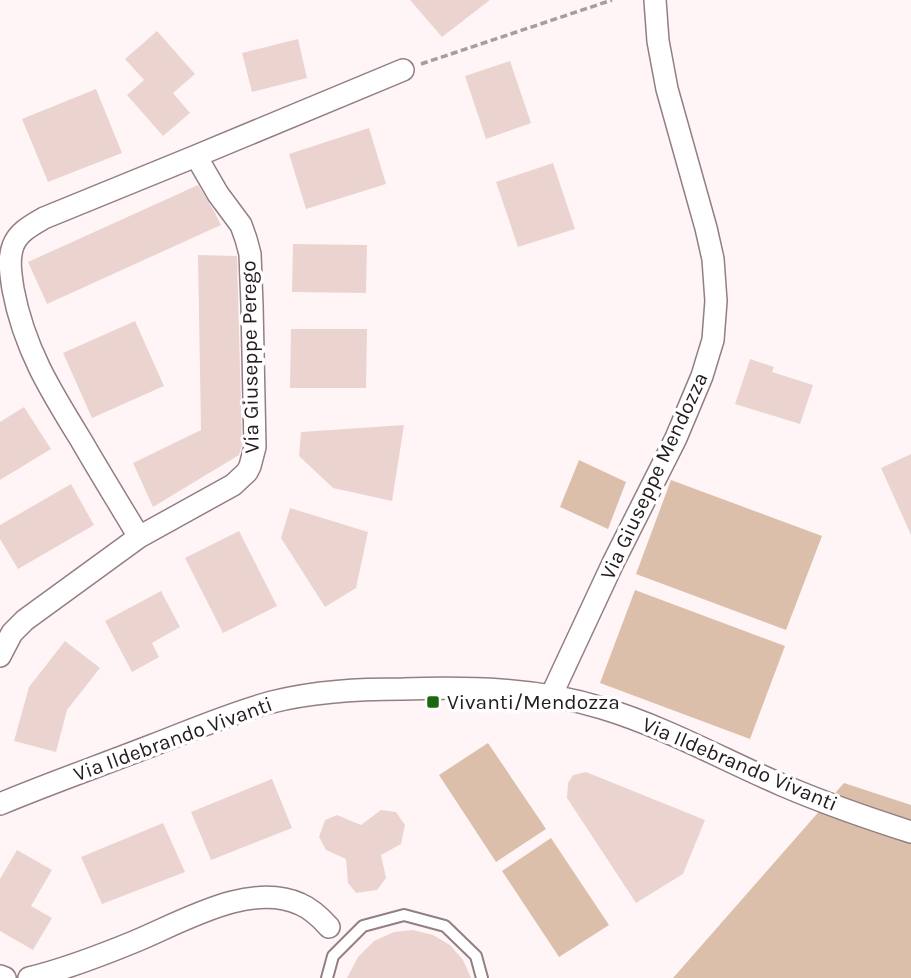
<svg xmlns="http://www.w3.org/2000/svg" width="911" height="978" viewBox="0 0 911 978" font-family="Karla,sans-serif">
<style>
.green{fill:#dbbfaa}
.building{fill:#ebd4cf}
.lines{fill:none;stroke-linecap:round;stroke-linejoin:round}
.lane-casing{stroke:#937e82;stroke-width:14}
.street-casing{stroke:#937e82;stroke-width:24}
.path{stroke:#a69d9f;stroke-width:3.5;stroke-dasharray:7 3.5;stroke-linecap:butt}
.lane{stroke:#fff;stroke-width:10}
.street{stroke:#fff;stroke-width:21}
.poi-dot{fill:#1a6a0d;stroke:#fff;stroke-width:2.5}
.labels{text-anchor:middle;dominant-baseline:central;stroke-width:7;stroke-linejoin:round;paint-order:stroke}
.street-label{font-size:21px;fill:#231b1d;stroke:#fff}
.poi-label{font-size:21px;fill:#231b1d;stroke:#fff;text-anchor:start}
</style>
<rect width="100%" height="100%" fill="#fff5f7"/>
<!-- green -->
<path class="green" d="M579,460l47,22 -18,47 -48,-22z
M671,480l151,56 -36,94 -150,-56z
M635,590l150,56 -35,93 -150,-56z
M488,743l58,86 -50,33 -57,-87z
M844,783l67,22v173h-238z
M551,838l58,87 -50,32 -57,-86z"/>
<!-- building -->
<path class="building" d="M410,0h80l-48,37z
M157,31l38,43 -22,19 17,20 -27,23 -36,-41 17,-15 -19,-21z
M298,39l9,39 -55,14 -10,-39z
M510,61l21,62 -45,16 -21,-63z
M96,89l26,64 -74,29 -26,-63z
M369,128l17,56 -80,25 -17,-55z
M553,163l22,66 -57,18 -22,-65z
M198,185l16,26 7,14 -174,79 -19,-42z
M293,244l74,1 -1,48 -74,-1z
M198,255l39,1 5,189 -3,10 -86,52 -20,-44 68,-33z
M135,321l29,65 -72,32 -29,-65z
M291,329h76l-1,59h-76z
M750,359l24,8 -2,5 41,13 -13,39 -65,-20z
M24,407l27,42 -51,31v-58z
M404,425l-12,76 -59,-13 -34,-32 2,-24z
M911,454v81l-30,-67z
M71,484l23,41 -76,44 -18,-30v-14z
M290,508l78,24 -12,56 -31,19 -44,-69z
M239,531l38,75 -54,27 -38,-75z
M161,591l19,36 -28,16 7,14 -27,15 -27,-51z
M65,641l35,27 -33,42 -11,42 -42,-11 15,-54z
M586,772l119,48 -22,54 -47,29 -69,-105 1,-15 5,-8z
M272,779l20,49 -81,32 -20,-48z
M381,810l15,2 9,13 -4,19 -20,11 5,23 -9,12 -21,3 -8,-10 -2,-24 -20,-9 -7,-13 6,-17 12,-5 24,10z
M163,823l22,49 -83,32 -21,-47z
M17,850l35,20 -21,36 21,12 -19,32 -33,-19v-52z
M413,930l20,5 17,10 13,15 8,18h-124l11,-21 16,-16 20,-9z"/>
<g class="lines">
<defs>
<path id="lane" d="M327,978l6,-22 30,-30 41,-11 41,11 31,30 6,22"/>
<path id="street" d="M196,156l207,-86
M0,656l12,-23 13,-13 114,-83 94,-52 14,-13 3,-6 5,-19 -3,-142 -2,-51 -4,-15 -5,-14 -23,-31 -22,-38 -152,62c-12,7 -26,14 -31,28 -5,14 -2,29 0,43 11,59 37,101 68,151 19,33 39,65 58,97
M551,696l62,-133 63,-125 26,-62 11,-36 3,-39 -3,-42 -7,-31 -39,-139 -9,-48 -3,-41
M0,804c50,-21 102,-39 153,-59 39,-15 78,-32 119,-43 43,-11 87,-13 131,-13 67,-2 135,-1 199,19 63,19 120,51 180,77 42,18 85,33 129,47
M0,976l5,2
M29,978c37,-9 73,-23 107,-37 46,-19 114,-60 164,-37 12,5 21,14 29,23"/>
</defs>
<!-- lane casing -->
<use href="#lane" class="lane-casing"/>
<!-- street casing -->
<use href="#street" class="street-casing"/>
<!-- path -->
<path class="path" d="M421,64l191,-64"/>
<!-- lane -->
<use href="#lane" class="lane"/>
<!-- street -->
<use href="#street" class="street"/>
</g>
<!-- markers -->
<rect class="poi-dot" x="426" y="695" width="14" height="14" rx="3.5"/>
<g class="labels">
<!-- street labels -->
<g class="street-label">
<text transform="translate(250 357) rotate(-91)">Via Giuseppe Perego</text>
<text transform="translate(654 476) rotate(-65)">Via Giuseppe Mendozza</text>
<text transform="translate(173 739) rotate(-20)">Via Ildebrando Vivanti</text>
<text transform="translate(740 764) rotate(23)">Via Ildebrando Vivanti</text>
</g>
<!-- poi labels -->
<g class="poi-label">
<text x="447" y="702">Vivanti/Mendozza</text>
</g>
</g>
</svg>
